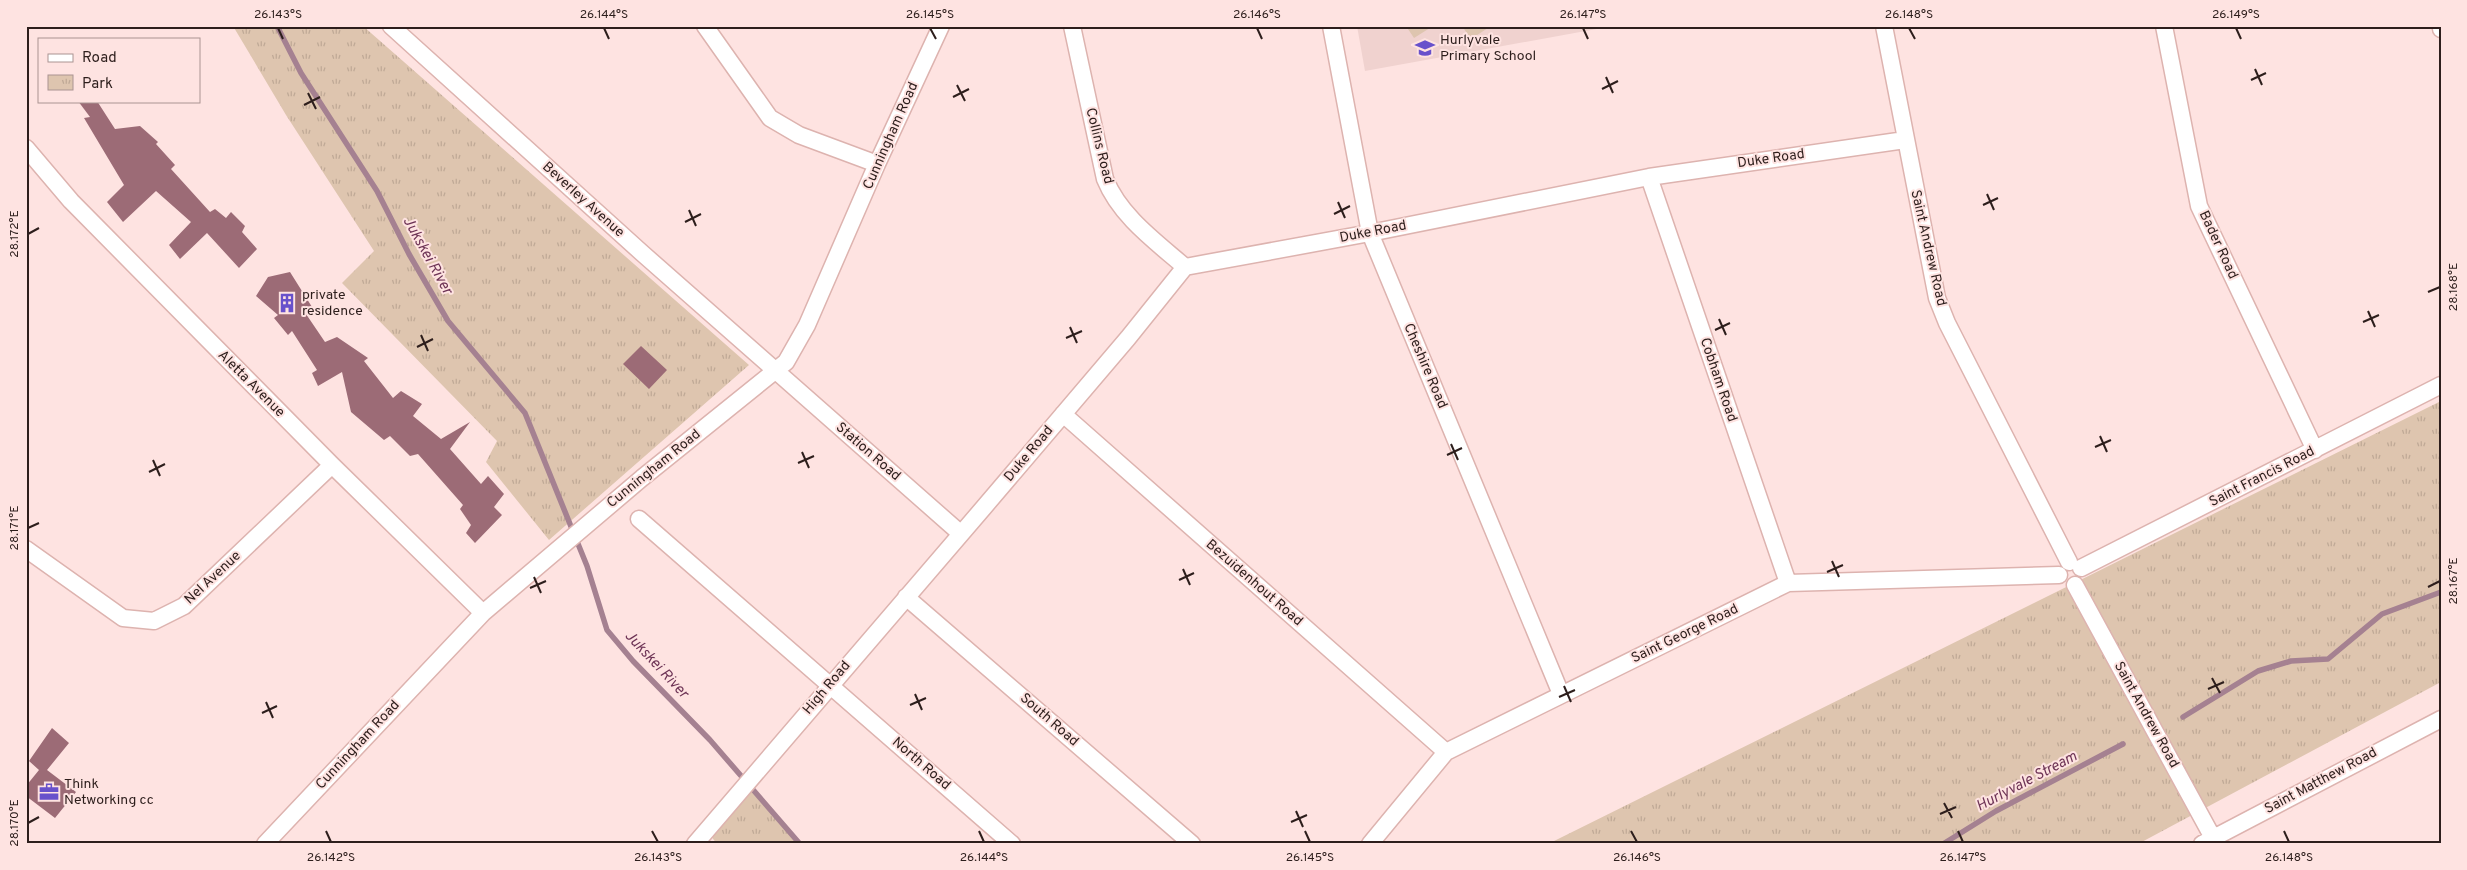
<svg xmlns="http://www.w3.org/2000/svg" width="2467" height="870" viewBox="0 0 2467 870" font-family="Overpass,sans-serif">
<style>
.built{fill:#f0d2cf}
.park{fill:url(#park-tufts)}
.garden{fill:#dec5af}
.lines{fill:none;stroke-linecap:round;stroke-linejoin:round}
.stream{stroke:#a58191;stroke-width:5.5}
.building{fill:#9c6b76}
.minor-casing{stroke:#ddb3af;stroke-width:19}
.minor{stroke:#fff;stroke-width:16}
.ticks{fill:none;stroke:#2d1e1c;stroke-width:2}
.labels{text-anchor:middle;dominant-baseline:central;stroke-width:4;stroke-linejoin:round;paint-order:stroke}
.poi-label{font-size:14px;fill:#2d1e1c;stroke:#fee3e1;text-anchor:start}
.street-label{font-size:14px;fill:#2d1e1c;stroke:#fee3e1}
.water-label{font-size:15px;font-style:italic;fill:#6d3355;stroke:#fee3e1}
.neatline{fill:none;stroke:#2d1e1c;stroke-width:2}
.ticks-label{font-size:12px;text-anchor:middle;fill:#2d1e1c}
</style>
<defs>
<pattern id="park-tufts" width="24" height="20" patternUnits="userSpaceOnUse" patternTransform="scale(1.25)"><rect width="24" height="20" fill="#dec5af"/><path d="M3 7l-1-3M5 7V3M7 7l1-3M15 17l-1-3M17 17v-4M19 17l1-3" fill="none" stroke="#bfa996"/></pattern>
</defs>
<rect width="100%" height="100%" fill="#fee3e1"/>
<!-- built -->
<path class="built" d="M1357,26h256l-248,45z"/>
<!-- park -->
<path class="park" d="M233,26h130l386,339 -200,175 -63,-78 11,-21 -155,-158 32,-32 -88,-136z
M2441,401v281l-303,162h-590z
M748,783l49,61h-80l-10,-13z"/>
<!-- garden -->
<path class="garden" d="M1406,26h27l-19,12z
M1462,26h29l-20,13z"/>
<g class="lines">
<!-- stream -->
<path class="stream" d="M277,26l24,47 76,118 32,63 39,67 77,92 62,153 20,64 26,31 77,79 90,104
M2183,717l75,-46 33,-10 37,-2 54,-45 59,-22
M1943,844l53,-33 127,-67"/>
</g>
<!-- building -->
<path class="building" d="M78,101h19l18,28 25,-3 18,16 -2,2 19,21 -4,4 39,43 5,-3 11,9 5,-6 14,14 -3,6 15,17 -18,19 -32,-35 -27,26 -11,-14 22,-23 -35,-31 -33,31 -16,-20 17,-17 -40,-67 6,-1z
M290,272l22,35 -6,7 19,28 12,-5 31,21 -4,3 29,37 8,-7 21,13 -9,12 28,23 29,-17 -20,27 31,35 7,-8 16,18 -10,13 8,8 -27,28 -9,-10 5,-8 -11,-16 3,-4 -45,-51 -8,2 -20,-20 -6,4 -33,-28 -9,-40 -24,14 -6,-13 5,-3 -25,-39 -4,4 -14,-17 4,-3 -22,-19 12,-19z
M641,346l26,24 -18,19 -26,-25z
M52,728l17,15 -22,27 29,22 -21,26 -29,-22v-10l13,-16 -10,-9z"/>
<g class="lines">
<defs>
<path id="minor" d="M391,26l251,227 318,280
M705,26l65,92 29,17 78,29
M1072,26l33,153c15,37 50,62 80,88
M1331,26l39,207 191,461
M1884,26l53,272 10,25 122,239
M2164,26l35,180 116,244
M2441,26v3
M26,148l45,53 261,264 151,148
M1649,177l139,406
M1063,414l383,338
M639,519l373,325
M26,549l97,69 31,3 30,-15 148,-141
M2081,568l360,-183
M2075,585l138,253 6,6
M906,597l286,247
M265,844l218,-231 159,-135 144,-116 21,-37 70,-161 64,-138
M695,844l290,-338 143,-168 57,-71 185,-34 279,-56 256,-37
M1370,844l76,-92 342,-169 271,-8
M2202,844l239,-125"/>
</defs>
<!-- minor casing -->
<use href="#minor" class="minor-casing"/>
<!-- minor -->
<use href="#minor" class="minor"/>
</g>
<!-- ticks -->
<path class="ticks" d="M278,28l5,11M604,28l5,11M930,28l6,11M1257,28l5,11M1583,28l5,11M1909,28l6,11M2236,28l5,11M2255,69l7,16M1606,77l7,16M2251,80l15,-7M957,85l8,16M1602,89l16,-8M308,93l8,16M953,97l16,-8M304,105l16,-8M1987,194l7,16M1338,202l7,16M1983,205l15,-7M689,210l7,16M1334,214l16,-8M685,222l16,-8M28,234l11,-6M2428,292l12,-5M2368,311l7,16M1719,319l7,16M2363,322l16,-7M1070,327l7,16M1715,330l15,-7M421,335l7,16M1066,338l16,-7M417,347l16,-8M2100,436l7,16M1451,444l7,16M2095,447l16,-7M802,452l7,16M1447,455l15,-7M153,460l7,16M798,463l16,-7M149,472l16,-8M28,528l11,-5M1832,561l7,16M1183,569l7,16M1827,572l16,-7M534,577l7,16M1179,580l15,-7M2428,587l12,-6M530,588l16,-7M2212,678l8,15M1564,686l7,16M2208,689l16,-7M915,694l7,16M1559,697l16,-7M266,702l7,16M910,705l16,-7M262,713l15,-7M1944,803l8,15M1296,811l7,16M1940,814l16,-7M1291,822l16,-7M28,823l11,-6M326,831l5,11M652,831l6,11M979,831l5,11M1305,831l5,11M1631,831l6,11M1958,831l5,11M2284,831l5,11"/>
<!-- icons -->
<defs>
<symbol id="school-bare" viewBox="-9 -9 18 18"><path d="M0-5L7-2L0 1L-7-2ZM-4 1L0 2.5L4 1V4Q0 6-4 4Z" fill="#6851cb" stroke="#fee3e1" stroke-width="2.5" paint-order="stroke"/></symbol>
<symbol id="building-bare" viewBox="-9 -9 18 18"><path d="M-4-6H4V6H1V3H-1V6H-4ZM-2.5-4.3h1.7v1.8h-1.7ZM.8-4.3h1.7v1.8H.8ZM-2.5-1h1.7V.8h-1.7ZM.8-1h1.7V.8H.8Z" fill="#6851cb" stroke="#fee3e1" stroke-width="2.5" paint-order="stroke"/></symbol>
<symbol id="office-bare" viewBox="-9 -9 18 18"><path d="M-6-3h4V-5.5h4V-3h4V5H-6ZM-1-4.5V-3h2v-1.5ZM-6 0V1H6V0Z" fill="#6851cb" stroke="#fee3e1" stroke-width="2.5" paint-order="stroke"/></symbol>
</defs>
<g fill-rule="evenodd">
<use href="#school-bare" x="1411" y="34" width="28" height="28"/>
<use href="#building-bare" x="273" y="289" width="28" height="28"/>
<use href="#office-bare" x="35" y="778" width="28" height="28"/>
</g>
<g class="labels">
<!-- poi labels -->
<g class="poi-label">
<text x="1440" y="40">Hurlyvale<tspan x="1440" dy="16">Primary School</tspan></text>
<text x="302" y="295">private<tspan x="302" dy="16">residence</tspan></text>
<text x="64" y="784">Think<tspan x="64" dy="16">Networking cc</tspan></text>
</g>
<!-- street labels -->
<g class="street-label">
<text transform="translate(891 136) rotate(-66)">Cunningham Road</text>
<text transform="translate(1099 146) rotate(76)">Collins Road</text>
<text transform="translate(1771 159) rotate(-8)">Duke Road</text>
<text transform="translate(583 200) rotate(42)">Beverley Avenue</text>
<text transform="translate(1373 232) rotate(-11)">Duke Road</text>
<text transform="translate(2218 245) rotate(65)">Bader Road</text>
<text transform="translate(1928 248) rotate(77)">Saint Andrew Road</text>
<text transform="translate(1425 366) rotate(67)">Cheshire Road</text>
<text transform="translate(1718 380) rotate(71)">Cobham Road</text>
<text transform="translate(251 384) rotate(45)">Aletta Avenue</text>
<text transform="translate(868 452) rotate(41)">Station Road</text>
<text transform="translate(1029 454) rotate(-50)">Duke Road</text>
<text transform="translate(654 469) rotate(-39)">Cunningham Road</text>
<text transform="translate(2262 477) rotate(-27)">Saint Francis Road</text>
<text transform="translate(213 578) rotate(-43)">Nel Avenue</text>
<text transform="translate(1254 583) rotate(41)">Bezuidenhout Road</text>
<text transform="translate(1685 634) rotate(-26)">Saint George Road</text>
<text transform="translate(827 688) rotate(-50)">High Road</text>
<text transform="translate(2146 715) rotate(61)">Saint Andrew Road</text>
<text transform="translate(1049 720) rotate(41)">South Road</text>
<text transform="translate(358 745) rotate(-47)">Cunningham Road</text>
<text transform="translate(921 764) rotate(41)">North Road</text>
<text transform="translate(2321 781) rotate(-28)">Saint Matthew Road</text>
</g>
<!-- water labels -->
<g class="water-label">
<text transform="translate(427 256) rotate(61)">Jukskei River</text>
<text transform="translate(656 665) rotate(47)">Jukskei River</text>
<text transform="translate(2027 782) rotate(-28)">Hurlyvale Stream</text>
</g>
</g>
<!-- border -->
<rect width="2467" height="870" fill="none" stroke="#fee3e1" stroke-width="55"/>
<!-- legend -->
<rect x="38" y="38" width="162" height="65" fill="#fee3e1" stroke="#aa9492"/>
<rect x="48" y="54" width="25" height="8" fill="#ffffff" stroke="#aa9492"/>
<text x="82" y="62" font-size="15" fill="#2d1e1c">Road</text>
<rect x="48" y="75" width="25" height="15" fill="url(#park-tufts)" stroke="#aa9492"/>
<text x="82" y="88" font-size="15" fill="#2d1e1c">Park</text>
<rect x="28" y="28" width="2412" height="814" class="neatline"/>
<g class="ticks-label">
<text x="278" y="18">26.143°S</text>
<text x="604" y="18">26.144°S</text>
<text x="930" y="18">26.145°S</text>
<text x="1257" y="18">26.146°S</text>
<text x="1583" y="18">26.147°S</text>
<text x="1909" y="18">26.148°S</text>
<text x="2236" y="18">26.149°S</text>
<text transform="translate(14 234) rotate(-90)" y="4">28.172°E</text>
<text transform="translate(2453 287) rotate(-90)" y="4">28.168°E</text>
<text transform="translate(14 528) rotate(-90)" y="4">28.171°E</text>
<text transform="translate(2453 581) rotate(-90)" y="4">28.167°E</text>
<text transform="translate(14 823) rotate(-90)" y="4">28.170°E</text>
<text x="331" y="861">26.142°S</text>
<text x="658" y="861">26.143°S</text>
<text x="984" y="861">26.144°S</text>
<text x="1310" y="861">26.145°S</text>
<text x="1637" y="861">26.146°S</text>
<text x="1963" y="861">26.147°S</text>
<text x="2289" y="861">26.148°S</text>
</g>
</svg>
